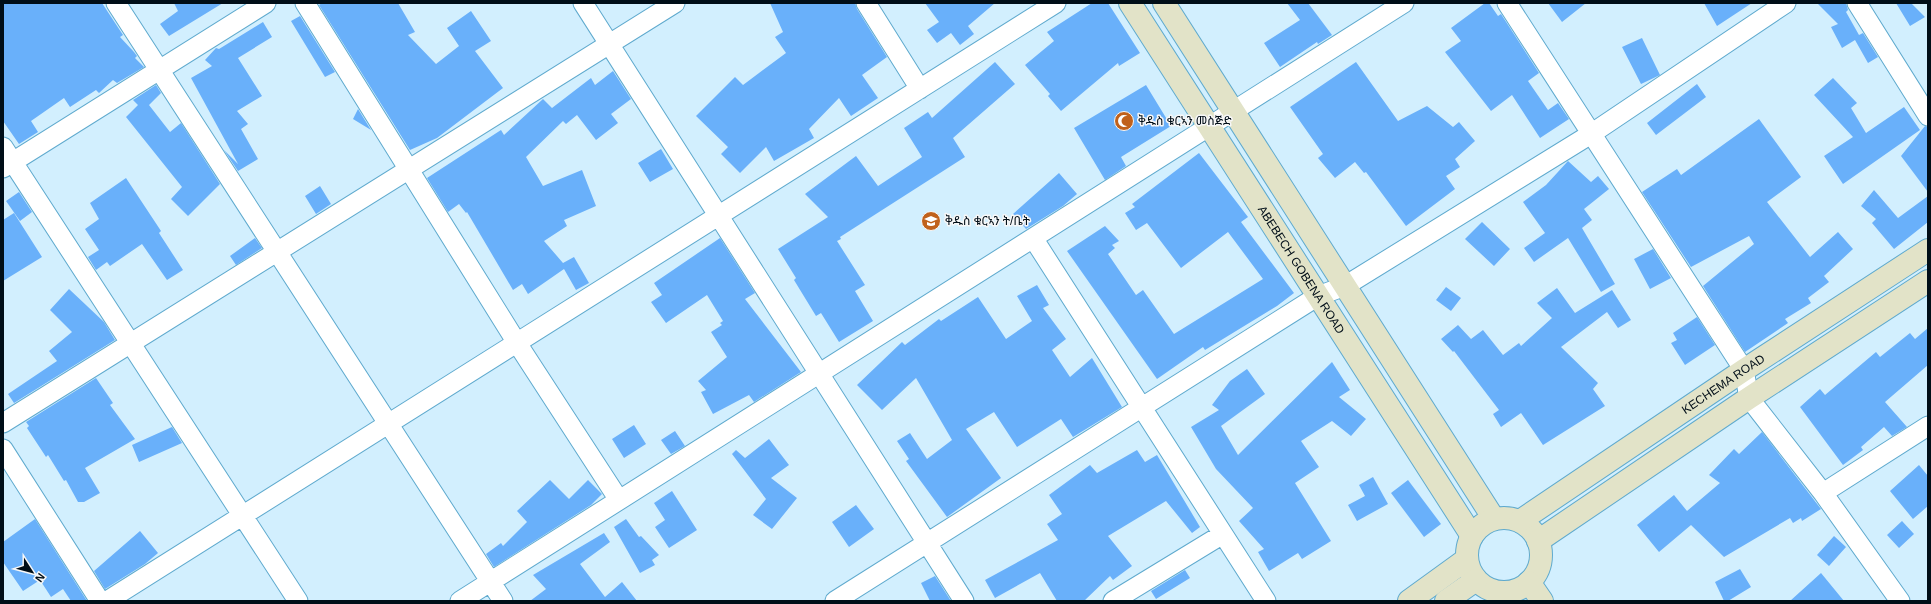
<svg xmlns="http://www.w3.org/2000/svg" width="1931" height="604" viewBox="0 0 1931 604" font-family="Arial,'Noto Sans Ethiopic',sans-serif">
<style>
.building{fill:#69b0fa}
.lines{fill:none;stroke-linecap:round;stroke-linejoin:round}
.street-casing{stroke:#5faace;stroke-width:21}
.secondary-casing{stroke:#5faace;stroke-width:24}
.street{stroke:#fff;stroke-width:19}
.secondary{stroke:#e2e3c8;stroke-width:22}
.labels{text-anchor:middle;dominant-baseline:central;stroke-width:3;stroke-linejoin:round;paint-order:stroke}
.poi-label{font-size:12px;fill:#000e18;stroke:#f7f7f7;text-anchor:start}
.street-label{font-size:12px;fill:#000e18;stroke:#f7f7f7}
</style>
<rect width="100%" height="100%" fill="#d2effe"/>
<!-- building -->
<path class="building" d="M3,3h99l21,32 -3,2 14,15 3,4 -2,2 9,9 -27,16 -4,-3 -14,13 -3,-3 -26,17 -6,-9 -33,23 7,11 -19,12 -16,-23z
M174,3h49l-54,33 -9,-12 18,-13z
M322,3h76l17,29 -7,3 28,29 23,-18 -12,-18 24,-17 20,30 -16,10 28,37 -66,50 -27,12 -91,-145z
M770,3h85l2,6 30,48 -25,18 16,23 -27,18 -12,-18 -30,31 5,9 -40,23 -8,-14 -26,26 -19,-19 7,-7 -32,-31 39,-39 8,8 43,-32 -11,-16 8,-5z
M925,3h70l-27,23 6,8 -14,11 -9,-12 -14,10 -10,-13 12,-8z
M1092,3h16l32,50 -21,13 -1,-3 -57,48 -13,-15 2,-2 -25,-29 29,-24 -7,-9z
M1287,3h21l24,32 -14,9 -1,-2 -37,25 -16,-24 36,-23z
M1485,3h4l9,13 3,-2 38,59 -11,8 20,29 10,-7 11,16 -29,19 -28,-43 -21,16 -46,-59 16,-11 -10,-13z
M1548,3h38l-24,19z
M1704,3h48l-35,23z
M1817,3h29l2,7 -2,2 13,23 4,-2 15,24 -10,6 -13,-23 -13,8 -11,-21 7,-3z
M1896,3h15l14,14 -15,9z
M300,16l35,56 -10,5 -34,-56z
M263,22l9,15 -34,21 24,38 -25,15 11,13 -7,5 17,30 -20,12 -14,-21 14,14 -47,-86 21,-12 -7,-6 11,-12 3,1z
M1642,38l18,37 -19,9 -19,-37z
M995,62l20,22 -62,54 12,19 -125,80 1,2 -4,2 28,44 -10,6 18,30 -34,21 -18,-29 -5,3 -22,-36 2,-2 -18,-29 50,-32 -23,-23 51,-38 22,30 44,-29 -18,-29 24,-16 4,6z
M1356,62l42,59 29,-15 26,21 6,-5 16,19 -20,18 5,8 -14,9 9,13 -49,37 -40,-54 -2,1 -9,-11 -20,16 -17,-20 5,-4 -33,-47z
M613,71l18,28 -20,15 7,9 -22,17 -19,-25 -11,9 -3,-3 -37,36 17,29 39,-16 14,36 -32,14 3,6 -23,15 19,22 11,-6 15,26 -13,7 -12,-21 -36,25 -6,-10 -9,6 -46,-78 -1,1 -7,-9 -11,8 -21,-34 74,-48 3,5 39,-36 9,9 39,-30 4,7z
M1833,78l24,25 -6,5 15,25 38,-26 16,23 -77,54 -19,-28 29,-19 -39,-42z
M1697,84l9,13 -50,38 -9,-12z
M156,85l5,8 -12,12 21,27 11,-9 39,61 -32,32 -17,-17 11,-12 -56,-70 12,-12 -5,-5z
M1146,85l25,41 -50,31 5,9 -21,14 -31,-52z
M358,109l13,21 -18,-11z
M1759,119l42,58 -34,25 43,55 28,-25 15,17 -29,27 5,6 -21,16 3,5 -26,16 3,4 -43,29 -42,-66 51,-42 -5,-8 -58,31 -49,-75 35,-23 4,6z
M1925,126l3,1v65l-27,-36z
M661,149l12,20 -23,13 -12,-19z
M1199,153l49,64 -7,5 53,71 -17,13 -72,44 -2,-3 -46,32 -90,-128 38,-25 14,15 -7,4 3,3 -7,6 28,41 7,-5 31,44 89,-55 -35,-47 -47,36 -34,-45 -11,7 -11,-17 10,-6 -3,-3z
M1568,161l23,21 7,-6 11,13 -25,20 8,11 -10,8 33,56 -14,8 -33,-54 -34,24 -10,-14 21,-15 -22,-31 23,-17z
M1059,173l18,21 -14,12 -37,23 -13,-15z
M126,178l35,53 -2,2 24,37 -16,10 -25,-36 -32,22 -3,-4 -11,8 -8,-13 11,-7 -14,-21 14,-10 -9,-16z
M320,186l11,18 -15,10 -11,-18z
M1874,190l24,28 30,-22v26l-34,27 -22,-26 4,-4 -15,-13z
M19,192l13,20 -12,9 -14,-20z
M14,213l28,44 -39,24v-61z
M1482,222l28,27 -16,17 -29,-27z
M255,238l7,10 -26,17 -6,-9z
M720,238l35,55 -10,6 56,73 -47,30 -5,-7 -36,19 -12,-22 5,-2 -8,-9 29,-24 -16,-25 11,-7 -2,-2 3,-2 -16,-26 -41,28 -15,-21 11,-7 -8,-12z
M1653,249l18,29 -21,11 -16,-30z
M1037,285l12,20 -6,3 23,31 -14,11 18,27 22,-19 30,49 -49,30 -12,-18 -44,28 -23,-35 -28,17 35,49 -54,39 -41,-56 3,-2 -12,-18 13,-8 17,26 25,-19 -36,-62 -34,32 -25,-25 45,-43 3,3 34,-26 2,2 37,-24 28,42 26,-18 -15,-25z
M1446,287l15,11 -10,13 -15,-11z
M1557,288l18,25 37,-23 19,30 -13,8 -11,-16 -46,35 37,36 -5,6 12,17 -62,39 -22,-32 -20,14 -8,-13 6,-4 -45,-59 -1,1 -12,-13 17,-14 13,14 12,-9 20,25 16,-12 2,3 31,-28 -15,-15z
M69,289l35,33 11,18 -101,63 -6,-9 49,-33 -8,-10 23,-19 -22,-22z
M1697,317l18,28 -30,20 -14,-22 6,-3 -4,-7z
M1928,328v37l-43,37 22,25 -15,9 -8,-9 -23,20 2,3 -20,15 -43,-58 20,-18 5,6 51,-43 4,5 30,-24 5,6z
M1332,362l18,28 -11,7 27,22 -15,17 -19,-15 -31,20 18,26 -24,16 36,58 -29,18 -4,-6 -29,18 -11,-19 6,-3 -25,-28 14,-13 -37,-39 -25,-42 28,-17 -7,-5 18,-24 17,-12 18,25 -44,32 17,29z
M96,378l17,25 -3,2 25,34 -50,29 15,25 -16,9h-6l-12,-22 -2,1 -16,-26 -2,2 -19,-29 2,-2 -3,-4z
M634,425l12,19 -22,14 -12,-19z
M172,427l10,16 -43,19 -7,-17z
M675,431l10,15 -14,8 -10,-14z
M1762,432l59,77 -19,12 -1,-3 -8,5 -3,-5 -66,39 -33,-32 -32,27 -22,-27 37,-30 13,16 33,-28 -11,-8 25,-26 5,5z
M769,439l20,26 -18,13 26,20 -25,31 -19,-14 13,-16 -34,-45 4,-4 9,8z
M1137,450l8,12 12,-7 43,72 -8,6 -26,-32 -58,35 24,30 -19,14 -3,-4 -26,25h-27l-17,-28 -45,25 -10,-18 73,-40 -11,-16 15,-10 -13,-19 41,-30 7,8z
M1919,465l9,11v30l-15,13 -23,-28z
M1373,477l15,27 -31,17 -9,-16 17,-9 -6,-11z
M550,480l19,19 19,-19 14,14 -11,11 -97,62 -8,-13 15,-11 2,3 24,-24 -10,-11z
M1408,480l33,44 -17,13 -33,-44z
M672,491l25,39 -28,18 -14,-21 10,-7 -11,-17z
M856,505l18,24 -25,18 -17,-25z
M35,519l52,82h-16l-8,-12 -12,8 -11,-17 -17,11 -20,-29v-20z
M626,519l13,18 2,-1 18,19 -7,5 3,5 -15,8 -26,-46z
M1902,521l12,13 -15,14 -12,-13z
M140,531l18,22 -13,11 -40,25 -11,-18z
M604,533l6,9 -30,22 25,33 17,-15 15,19h-107l16,-12 -13,-14z
M1834,536l12,11 -17,19 -12,-11z
M1740,569l11,18 -23,14h-4l-9,-19z
M1185,570l5,8 -34,21 -5,-8z
M1821,573l23,28h-54z
M935,576l16,25h-21l-9,-18z"/>
<g class="lines">
<defs>
<path id="street" d="M116,3l387,598
M305,3l212,340 102,157
M583,3l381,598
M866,3l54,86
M1507,3l237,367 5,28 74,95 77,108
M1857,3l71,113
M3,147l295,454
M3,168l263,-165
M1033,238l233,363
M3,423l672,-420
M3,449l97,152
M1823,493l105,-67
M107,601l949,-598
M460,601l944,-598
M835,601l483,-305 27,-10 246,-152 195,-131
M1113,601l110,-67"/>
<g id="secondary">
<path id="s1" d="M1130,3l342,533"/>
<path d="M1164,3l330,516"/>
<circle cx="1504" cy="555" r="37"/>
<path id="s2" d="M1520,521l224,-151 184,-120"/>
<path d="M1538,541l211,-143 179,-117"/>
<path d="M1529,582l13,19"/>
<path d="M1409,601l58,-42"/>
<path d="M1446,601l30,-21"/>
</g>
</defs>
<!-- street casing -->
<use href="#street" class="street-casing"/>
<!-- secondary casing -->
<use href="#secondary" class="secondary-casing"/>
<!-- street -->
<use href="#street" class="street"/>
<!-- secondary -->
<use href="#secondary" class="secondary"/>
</g>
<!-- icons -->
<defs>
<symbol id="mosque-disc" viewBox="-11 -11 22 22"><circle r="9.5" fill="#c0611b" stroke="#f7f7f7"/><path d="M3.5-4.9A6 6 0 1 0 3.5 4.9A5 5 0 1 1 3.5-4.9Z" fill="#fff"/></symbol>
<symbol id="school-disc" viewBox="-11 -11 22 22"><circle r="9.5" fill="#c0611b" stroke="#f7f7f7"/><path d="M0-5L7-2L0 1L-7-2ZM-4 1L0 2.5L4 1V4Q0 6-4 4Z" fill="#fff"/></symbol>
</defs>
<g fill-rule="evenodd">
<use href="#mosque-disc" x="1113" y="110" width="22" height="22"/>
<use href="#school-disc" x="920" y="210" width="22" height="22"/>
</g>
<g class="labels">
<!-- poi labels -->
<g class="poi-label">
<text x="1138" y="121">ቅዱስ ቁርኣን መስጅድ</text>
<text x="945" y="221">ቅዱስ ቁርኣን ት/ቤት</text>
</g>
<!-- street labels -->
<g class="street-label">
<text stroke="none"><textPath href="#s1" startOffset="317">ABEBECH GOBENA ROAD</textPath></text>
<text stroke="none"><textPath href="#s2" startOffset="245">KECHEMA ROAD</textPath></text>
</g>
</g>
<!-- border -->
<rect width="1931" height="604" fill="none" stroke="#000e18" stroke-width="8"/>
<!-- north arrow -->
<g transform="translate(32 572) rotate(126)" stroke="#f7f7f7" stroke-width="3" paint-order="stroke">
<path d="M0-3L7 15L0 10L-7 15Z" fill="#000e18"/>
<text y="-6" font-size="11" font-weight="bold" text-anchor="middle" fill="#000e18">N</text>
</g>
</svg>
